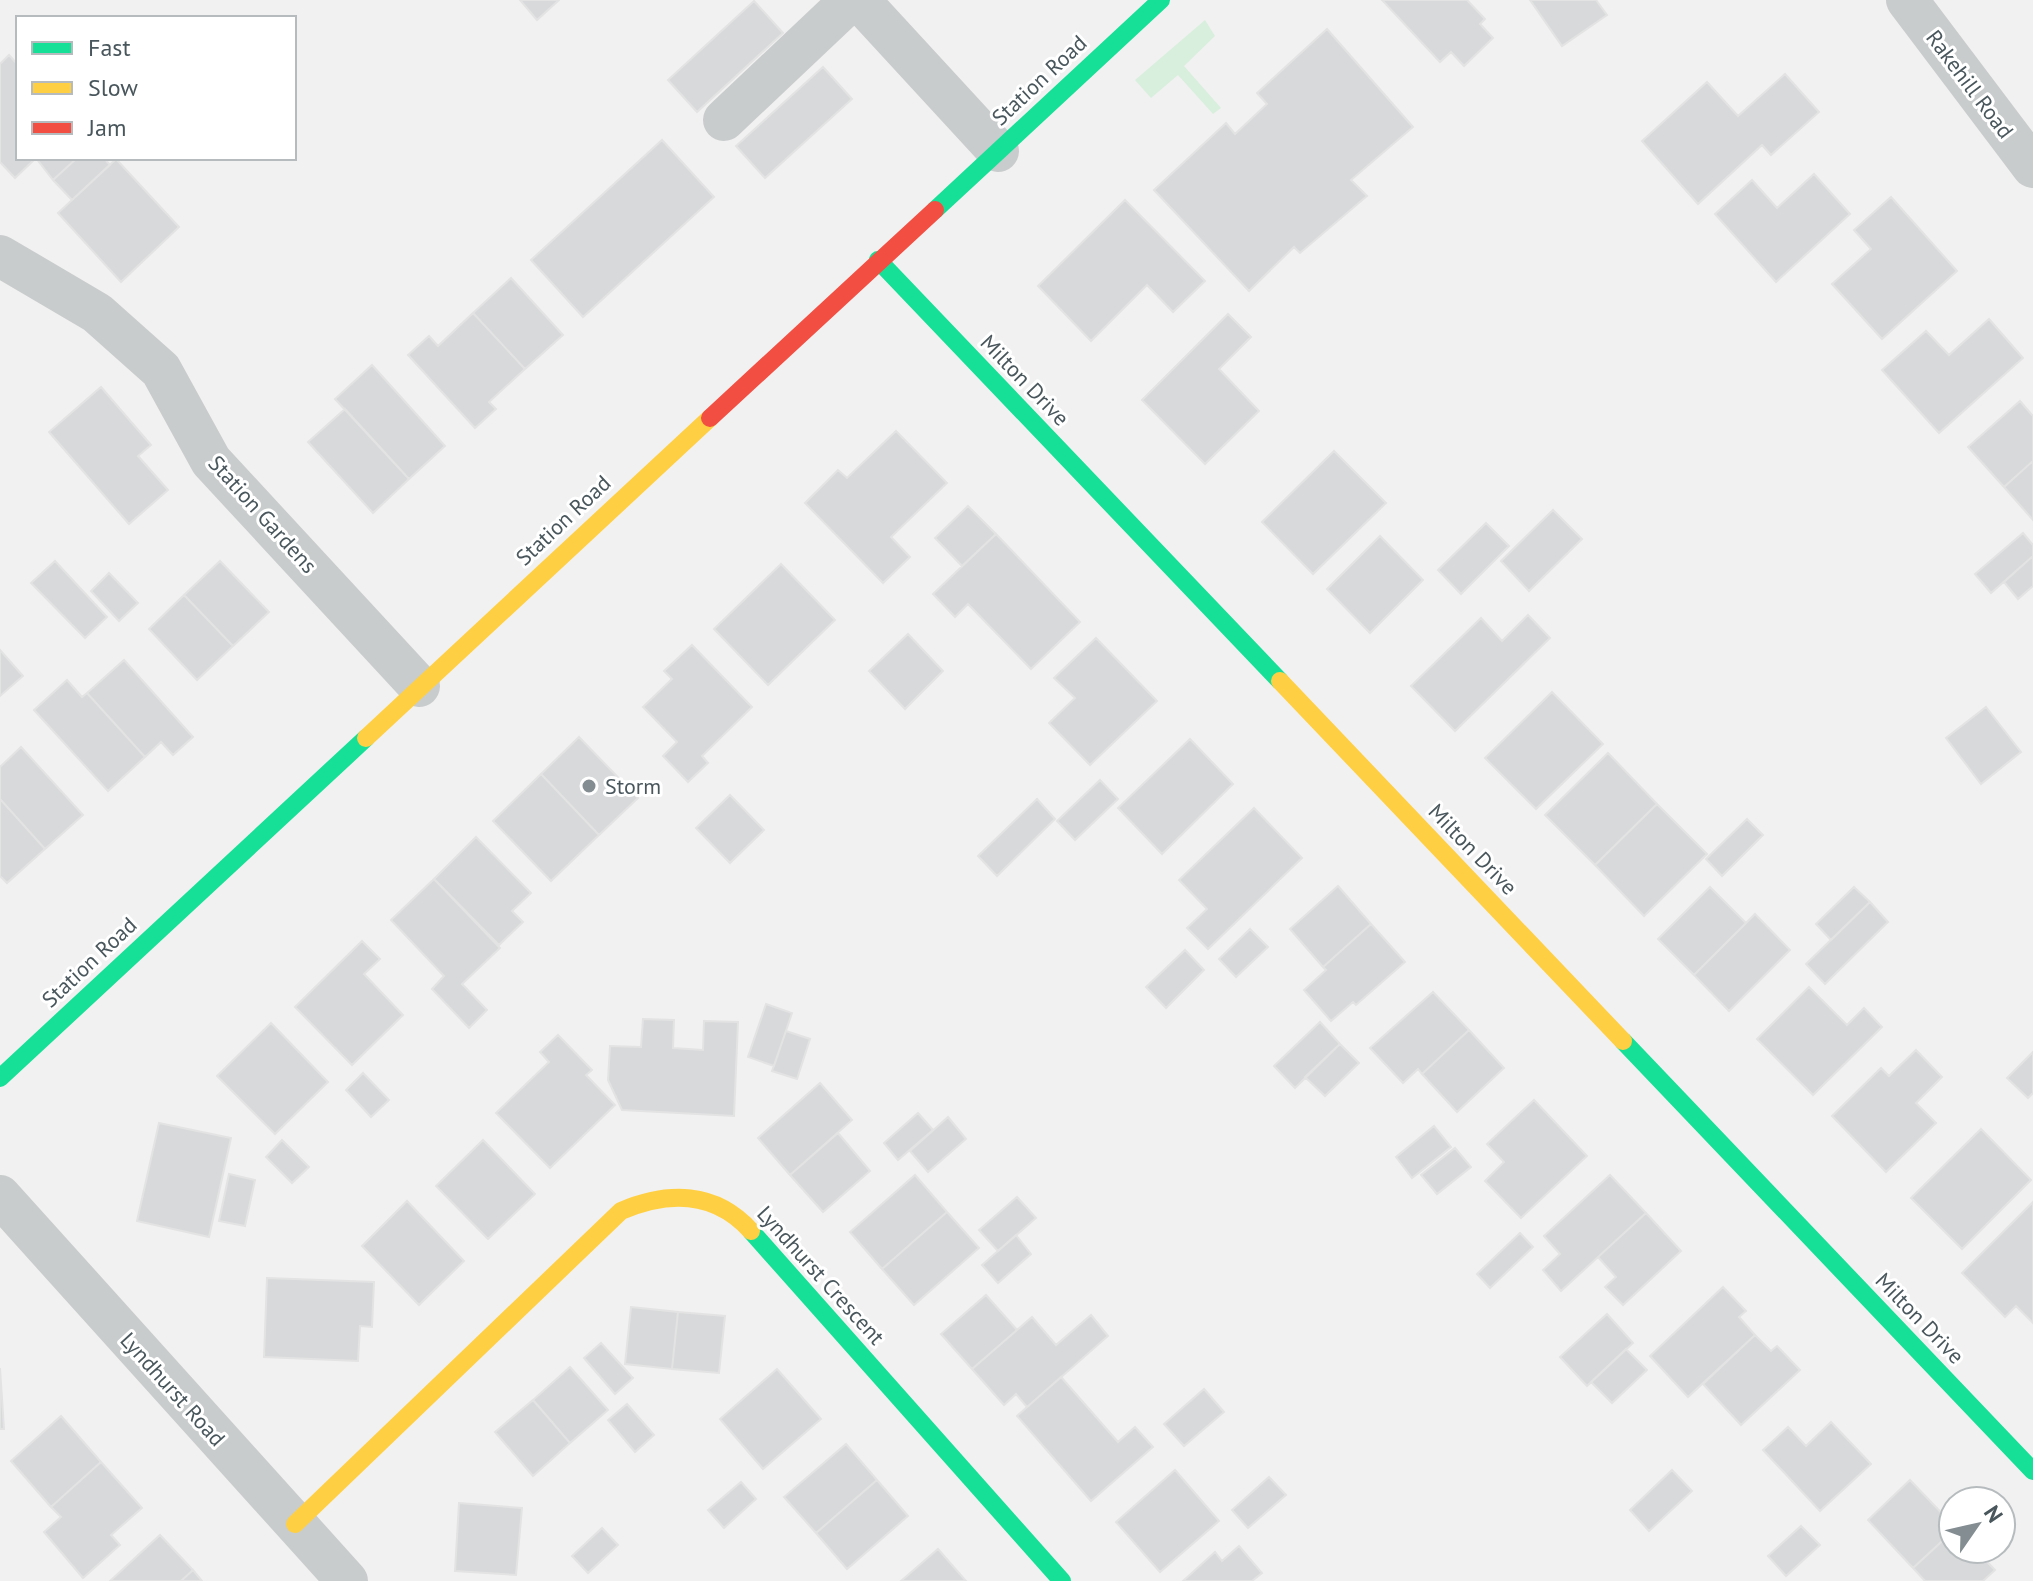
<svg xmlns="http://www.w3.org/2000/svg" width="2033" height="1581" viewBox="0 0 2033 1581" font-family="'PT Sans',sans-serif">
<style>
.green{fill:#d8efdd}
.building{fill:#d8d9da;stroke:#e3e3e4;stroke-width:2}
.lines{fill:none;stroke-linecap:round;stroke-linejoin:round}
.street{stroke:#c9cccd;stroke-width:42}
.fast{stroke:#16e098;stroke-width:18}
.slow{stroke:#ffcf43;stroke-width:18}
.jam{stroke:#f24e42;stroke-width:18}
.poi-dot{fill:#848d91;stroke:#fff;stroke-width:3}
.labels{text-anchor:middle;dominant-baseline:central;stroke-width:6;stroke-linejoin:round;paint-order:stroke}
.street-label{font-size:22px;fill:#49575d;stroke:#fff}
.poi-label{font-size:22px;fill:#49575d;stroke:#fff;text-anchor:start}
</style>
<rect width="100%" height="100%" fill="#f2f1f1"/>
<!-- green -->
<path class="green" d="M1205,20l10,16 -31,30 37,42 -8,6 -35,-39 -27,23 -16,-18z"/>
<!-- building -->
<path class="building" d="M520,0h39l-22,20z
M1382,0h85l18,19 -5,5 13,14 -29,28 -13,-14 -11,10z
M1530,0h66l11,15 -45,31z
M754,1l29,32 -86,79 -29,-32z
M1327,29l86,98 -62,53 16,16 -67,57 -6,-6 -45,44 -95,-101 72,-67 9,11 32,-30 -10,-11z
M9,55l9,10v93h18l-21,20 -15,-16v-98z
M823,67l29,32 -87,79 -29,-32z
M1785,74l34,38 -48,43 -9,-10 -64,59 -56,-63 65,-59 31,34z
M662,140l52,57 -131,120 -52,-57z
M36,158h41l-24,22z
M77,158h27l6,7 -38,35 -19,-20z
M116,159l63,68 -58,55 -63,-69z
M1814,174l36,40 -74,68 -61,-68 37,-34 25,28z
M1891,197l66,74 -75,68 -50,-55 39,-35 -17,-19z
M1125,200l80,81 -32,31 -26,-27 -56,56 -53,-55z
M511,278l52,57 -38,34 -52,-56z
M473,313l52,56 -36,33 7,7 -21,19 -67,-73 21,-19 9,10z
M1228,314l23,23 -32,32 40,42 -54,53 -63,-64z
M1989,319l34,39 -84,75 -57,-63 44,-39 23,24z
M372,365l73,81 -36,33 -74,-80z
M101,387l50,58 -13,11 30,34 -39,34 -80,-92z
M2020,401l13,15v45l-29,26 -36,-40z
M345,409l64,70 -36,34 -65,-71z
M896,431l51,52 -56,54 19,20 -27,26 -78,-80 33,-33 9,8z
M1334,451l52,52 -73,71 -51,-52z
M2033,461v59l-29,-33z
M968,506l28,28 -34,32 -27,-28z
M1553,510l29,29 -53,52 -28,-30z
M1486,523l23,23 -48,48 -23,-24z
M2023,533l10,12v11l-42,37 -16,-19z
M996,534l84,88 -49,47 -63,-65 -13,13 -22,-23z
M1380,536l43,44 -53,53 -43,-44z
M2033,556v30l-15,13 -14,-17z
M55,561l52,56 -22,21 -54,-55z
M220,561l49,51 -36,34 -49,-51z
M781,564l54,56 -67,65 -54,-56z
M109,573l29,30 -19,18 -28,-30z
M184,595l49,51 -36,34 -48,-51z
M1528,615l22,23 -95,93 -44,-45 70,-68 21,23z
M908,634l35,37 -38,38 -36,-38z
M1096,638l61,63 -67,64 -41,-42 26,-25 -21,-20z
M692,645l60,62 -50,49 6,7 -20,19 -25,-26 14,-14 -34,-35 29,-28 -8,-8z
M0,650l23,26 -23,20z
M124,660l69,77 -20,18 -12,-13 -16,15 -58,-64z
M67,680l15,17 5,-4 58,64 -37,34 -74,-81z
M1552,692l51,52 -67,65 -51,-51z
M1986,707l35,45 -40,32 -35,-46z
M579,737l59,61 -39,37 -58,-61z
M1190,739l43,45 -71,70 -44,-46z
M21,747l62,68 -38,34 -45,-50v-32z
M1608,753l49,51 -62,61 -50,-50z
M541,774l58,61 -48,46 -58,-60z
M1100,780l18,19 -43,41 -18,-19z
M730,795l34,35 -34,33 -34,-35z
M0,799l45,50 -38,34 -7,-7z
M1037,799l18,20 -58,57 -19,-20z
M1657,804l50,50 -63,62 -49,-51z
M1254,808l48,50 -94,91 -21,-21 20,-19 -28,-29z
M1747,819l16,16 -41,41 -16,-17z
M476,837l55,56 -19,18 11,11 -24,23 -65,-66z
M434,879l66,69 -38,36 25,26 -18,18 -37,-39 12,-13 -53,-56z
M1338,886l33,38 -48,43 -33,-38z
M1710,887l36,36 -52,52 -36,-36z
M1854,887l16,15 -39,38 -15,-16z
M1870,902l18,20 -63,62 -19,-20z
M1755,914l35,36 -61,61 -35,-36z
M1371,924l34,38 -49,43 -3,-3 -22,19 -27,-31 22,-20 -3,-3z
M1250,929l18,18 -32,30 -17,-18z
M362,941l18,18 -16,15 39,41 -51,50 -57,-58z
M1185,950l19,20 -38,38 -20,-21z
M1809,987l38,38 17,-17 18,19 -69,68 -56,-56z
M1433,992l36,38 -47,44 -4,-5 -15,14 -33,-35z
M766,1004l26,9 -18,53 -26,-9z
M643,1019l31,1 -1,28 30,2 1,-29 34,1 -4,94 -112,-6 -14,-30 2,-34 31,1z
M1320,1022l20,22 -45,44 -21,-22z
M271,1023l57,59 -53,52 -58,-58z
M1469,1030l35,38 -47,44 -35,-38z
M786,1031l24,8 -13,40 -25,-8z
M558,1035l34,35 -6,5 29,30 -65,63 -54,-55 53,-51 -9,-10z
M1340,1044l19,19 -34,33 -20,-19z
M1916,1050l26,27 -26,26 20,20 -50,49 -54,-56 49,-48 8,8z
M2033,1052v41l-5,5 -21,-20z
M363,1073l26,27 -18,17 -25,-27z
M820,1083l32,37 -62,55 -32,-37z
M1534,1100l53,56 -66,62 -36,-37 19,-19 -17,-18z
M918,1113l15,17 -35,30 -14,-17z
M948,1117l18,22 -38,33 -18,-21z
M159,1123l72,15 -22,99 -72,-16z
M1434,1126l17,21 -39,31 -16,-21z
M1981,1129l50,51 -69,69 -51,-51z
M838,1133l32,38 -47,41 -33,-37z
M282,1140l27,27 -17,16 -26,-26z
M483,1140l52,54 -47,45 -52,-53z
M1455,1148l16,19 -34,27 -16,-19z
M229,1174l26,6 -10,46 -26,-5z
M915,1175l32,37 -65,57 -32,-37z
M1610,1175l36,38 -85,78 -18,-21 17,-16 -16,-18z
M1017,1197l19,21 -38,33 -19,-21z
M407,1201l57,60 -45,44 -57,-59z
M2033,1202v121l-17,-17 -11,11 -43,-44z
M947,1212l32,36 -65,57 -32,-36z
M1646,1213l35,38 -58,54 -18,-18 11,-10 -18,-20z
M1520,1233l13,14 -43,41 -13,-14z
M1016,1235l15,19 -33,29 -16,-18z
M267,1278l107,4 -2,45 -12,-1 -2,35 -94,-4z
M1723,1287l23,24 -7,6 16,18 -67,62 -38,-41z
M986,1295l31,35 -45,39 -31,-35z
M631,1307l47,5 -6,57 -47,-5z
M678,1312l47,4 -6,57 -47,-4z
M1607,1314l26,29 -46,43 -27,-29z
M1091,1315l17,21 -81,71 -11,-13 -12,11 -32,-36 60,-52 24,28z
M1755,1335l16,16 6,-5 23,24 -59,55 -38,-41z
M601,1343l32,35 -18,16 -31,-36z
M1626,1349l21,21 -35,33 -21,-21z
M570,1367l38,43 -38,33 -37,-43z
M0,1368l4,61h-4z
M777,1369l44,50 -58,50 -43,-50z
M1061,1377l57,65 17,-15 18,20 -62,54 -74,-85z
M1204,1389l20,23 -40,34 -20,-22z
M533,1400l37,43 -37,33 -38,-44z
M627,1404l27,31 -19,17 -27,-32z
M61,1416l40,46 -50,45 -40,-46z
M1831,1422l40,42 -51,47 -57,-61 25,-23 18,19z
M846,1444l31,36 -61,53 -32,-36z
M101,1462l41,46 -31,27 9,10 -37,33 -39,-46 17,-15 -10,-10z
M1175,1470l44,51 -59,51 -44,-50z
M1672,1470l20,21 -43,40 -19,-21z
M1269,1477l17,18 -38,33 -16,-18z
M877,1480l31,36 -61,53 -31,-36z
M1910,1480l43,45v6l-40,37 -45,-48z
M741,1482l15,17 -32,29 -16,-18z
M459,1503l63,5 -6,67 -61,-4z
M1801,1526l19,19 -34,31 -18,-20z
M602,1528l16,17 -30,28 -16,-17z
M1953,1531v18h22l20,21 -12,11h-58l-12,-13z
M160,1535l33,35 -12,11h-71z
M1239,1546l23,27 -10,8h-69l32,-29 7,9z
M938,1549l28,32h-65z
M193,1570l9,11h-21z"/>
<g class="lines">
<!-- street -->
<path class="street" d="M859,0l139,151
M1907,0l126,167
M724,120l127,-120
M0,256l97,57 64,57 50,91 208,225
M0,1196l347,385"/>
<!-- fast -->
<path class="fast" d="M935,210l226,-210
M878,260l402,421
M1623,1041l410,430
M0,1078l366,-340
M751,1231l311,350"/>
<!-- slow -->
<path class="slow" d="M1280,681l343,360
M366,738l344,-320
M295,1524l326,-313c47,-20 94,-20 130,20"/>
<!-- jam -->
<path class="jam" d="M710,418l225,-208"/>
</g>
<!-- markers -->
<circle class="poi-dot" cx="589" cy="786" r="8"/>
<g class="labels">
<!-- street labels -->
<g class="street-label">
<text transform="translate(1039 80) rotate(-43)">Station Road</text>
<text transform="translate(1970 84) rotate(53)">Rakehill Road</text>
<text transform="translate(1025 380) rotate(46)">Milton Drive</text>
<text transform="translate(263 514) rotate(48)">Station Gardens</text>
<text transform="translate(563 520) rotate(-43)">Station Road</text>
<text transform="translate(1473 849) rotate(46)">Milton Drive</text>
<text transform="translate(89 962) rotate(-43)">Station Road</text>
<text transform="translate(821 1275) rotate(48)">Lyndhurst Crescent</text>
<text transform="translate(1920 1318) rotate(46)">Milton Drive</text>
<text transform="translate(173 1389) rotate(48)">Lyndhurst Road</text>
</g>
<!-- poi labels -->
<g class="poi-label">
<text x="605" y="786">Storm</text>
</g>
</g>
<!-- legend -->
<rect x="16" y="16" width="280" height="144" fill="#ffffff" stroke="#b6bcbe" stroke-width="2"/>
<rect x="32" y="42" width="40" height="12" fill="#16e098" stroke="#b6bcbe" stroke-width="2"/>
<text x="88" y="56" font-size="24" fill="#49575d">Fast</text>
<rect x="32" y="82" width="40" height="12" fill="#ffcf43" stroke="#b6bcbe" stroke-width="2"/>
<text x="88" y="96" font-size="24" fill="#49575d">Slow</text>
<rect x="32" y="122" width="40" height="12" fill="#f24e42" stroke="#b6bcbe" stroke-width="2"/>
<text x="88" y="136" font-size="24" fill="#49575d">Jam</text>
<!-- north arrow -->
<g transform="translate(1977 1525) rotate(56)"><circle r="38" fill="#ffffff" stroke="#b6bcbe" stroke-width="2"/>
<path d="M0-6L14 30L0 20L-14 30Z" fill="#848d91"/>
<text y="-12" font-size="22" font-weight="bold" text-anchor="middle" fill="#49575d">N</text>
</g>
</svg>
